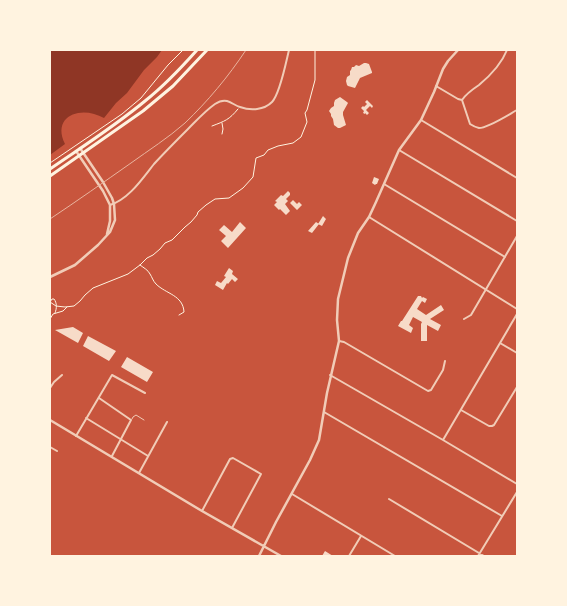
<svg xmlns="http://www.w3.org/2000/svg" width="567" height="606" viewBox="0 0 567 606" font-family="'DejaVu Sans',sans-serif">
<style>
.water{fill:#8f3625}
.building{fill:#f7dbc8}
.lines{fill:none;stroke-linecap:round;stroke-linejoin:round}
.path{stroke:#fff3e0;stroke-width:1}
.service{stroke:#f1ccb7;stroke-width:1}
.minor{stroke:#f1ccb7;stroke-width:2}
.tertiary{stroke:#f1ccb7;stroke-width:2.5}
.primary{stroke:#fff3e0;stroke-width:3}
.rail{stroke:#e9b49f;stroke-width:1}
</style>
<rect width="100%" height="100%" fill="#c8553d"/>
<!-- water -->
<path class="water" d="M50,50h112l-5,7 -13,13 -17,23 -11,10 -12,15c-22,-13 -53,-3 -39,26l-15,11z"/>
<!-- building -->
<path class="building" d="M364,63h2l3,1 3,8v1l-12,5 -5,10 -7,-2 -1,-1 -1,-4 1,-4 3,-2v-4l1,-1 1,-3h2l2,-2 3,1z
M340,97l7,5 1,1 -5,9v3l3,10 -6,3h-2l-4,-3 -1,-6 -2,-3v-2l-2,-3 2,-3 3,-2v-3l1,-3z
M367,100l6,6 -1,2 -2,-2 -4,4 3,3 -2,2 -2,-2v1l-2,-1 1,-2 -3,-3 2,-2 1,1 3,-3 -2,-2z
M374,177l5,2 -2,5h-1l-1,1 -3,-2z
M288,191l2,2v2l-4,4 2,2 -3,3 5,7 -4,4 -6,-6 -1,1 -5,-5 3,-3 -2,-1 6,-6 2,1z
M293,200l4,4 2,-2 3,3 -5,5 -7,-7z
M323,216l3,3 -4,7 -4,-2z
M240,222l6,6 -18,20 -7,-7 5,-5 -7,-6 5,-5 8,7z
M316,222l3,2 -7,9 -4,-2z
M229,268l4,3 -1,3 6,5 -3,3 -3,-3 -4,5 -1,-1 -4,7 -8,-5 2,-4 4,2 5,-6 -2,-1z
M418,296h3l1,2 1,-1 4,2 -2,4 -3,-2 -5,8 9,6 15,-10 3,5 -14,9 11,6 -3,6 -11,-6v16h-6v-17l1,-2 -9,-5 -4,8 4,3 -2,5 -13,-7 3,-5h1z
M73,327l10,6 -5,10 -23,-13z
M88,336l28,15 -7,10 -26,-15z
M127,357l26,15 -6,10 -26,-15z
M325,551l8,5h-11z"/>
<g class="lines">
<!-- path -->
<path class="path" d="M222,123l1,6 -1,5
M212,126c13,-5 17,-6 26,-17
M50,163l72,-49 19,-16 27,-33 15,-15
M140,265c4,3 8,5 10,9 2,3 3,7 6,10 10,10 27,11 28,28l-5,3
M50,302l6,4 9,1 9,-1 6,-5 5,-6 8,-7 35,-14 12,-9 7,-7 6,-3 7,-6 5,-6 7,-3 13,-13 6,-5 6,-7 1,-3 8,-7 9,-6 14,-1 14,-10 10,-11 3,-19 8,-3 4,-5 10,-4 15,-3 8,-6 6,-15 -2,-9 2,-3 8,-30v-30
M50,302l2,-3h2c3,4 3,9 1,14
M50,319l3,-5 10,-3 4,-4"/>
<!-- service -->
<path class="service" d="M132,419l1,-2 3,-2 8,5"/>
<!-- minor -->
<path class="minor" d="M436,86l22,13 4,1
M462,100l8,24c3,2 5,3 9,4 9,0 29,-13 38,-18
M462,100c4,-6 11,-11 17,-15 12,-10 22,-20 28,-35
M421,120l96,58
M399,150l118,71
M384,184l121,73
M110,205c19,-6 32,-26 44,-41 11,-12 23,-24 34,-35 9,-9 17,-18 27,-25 3,-2 8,-4 12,-3 4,1 9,5 13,6 11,4 24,3 32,-5 8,-8 14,-40 17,-52
M369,217l148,92
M464,319l7,-4 46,-79
M339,341l5,1 84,49 3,-1 12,-20 2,-9
M500,343l17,10
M330,375l113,65 74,44
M50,388l4,-6 8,-7
M99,398l32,22 -19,36
M461,410l28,16h3l2,-1 23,-38
M324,412l178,104
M86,418l62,38
M76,436l36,-61 33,18
M443,440l74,-126
M50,447l7,4
M139,473l28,-51
M292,494l103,62
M389,499l95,57
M202,511l28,-52 3,-1 28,16 -29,54
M349,556l12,-20
M478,556l39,-64"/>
<!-- tertiary -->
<path class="tertiary" d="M76,151l27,40 7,14v16l-3,13
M50,277l25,-12 23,-20 12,-13 5,-12 -1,-16 -2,-6 -9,-16 -23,-34
M50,420l152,91 79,45
M259,556l17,-34 34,-62 9,-20 8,-47 12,-52 -2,-21 1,-21 10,-41 10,-25 11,-16 7,-15 23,-52 22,-30 13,-28 9,-23 5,-8 10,-11"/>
<!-- primary -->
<path class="primary" d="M50,169c32,-22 65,-43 95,-68 19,-15 36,-33 52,-51
M50,176l93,-65 30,-25 34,-36"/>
<!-- rail -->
<path class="rail" d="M50,219c27,-18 54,-37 81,-56 18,-13 37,-25 54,-40 23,-22 43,-46 61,-73"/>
</g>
<!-- border -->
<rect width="567" height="606" fill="none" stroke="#fff3e0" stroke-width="102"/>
</svg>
